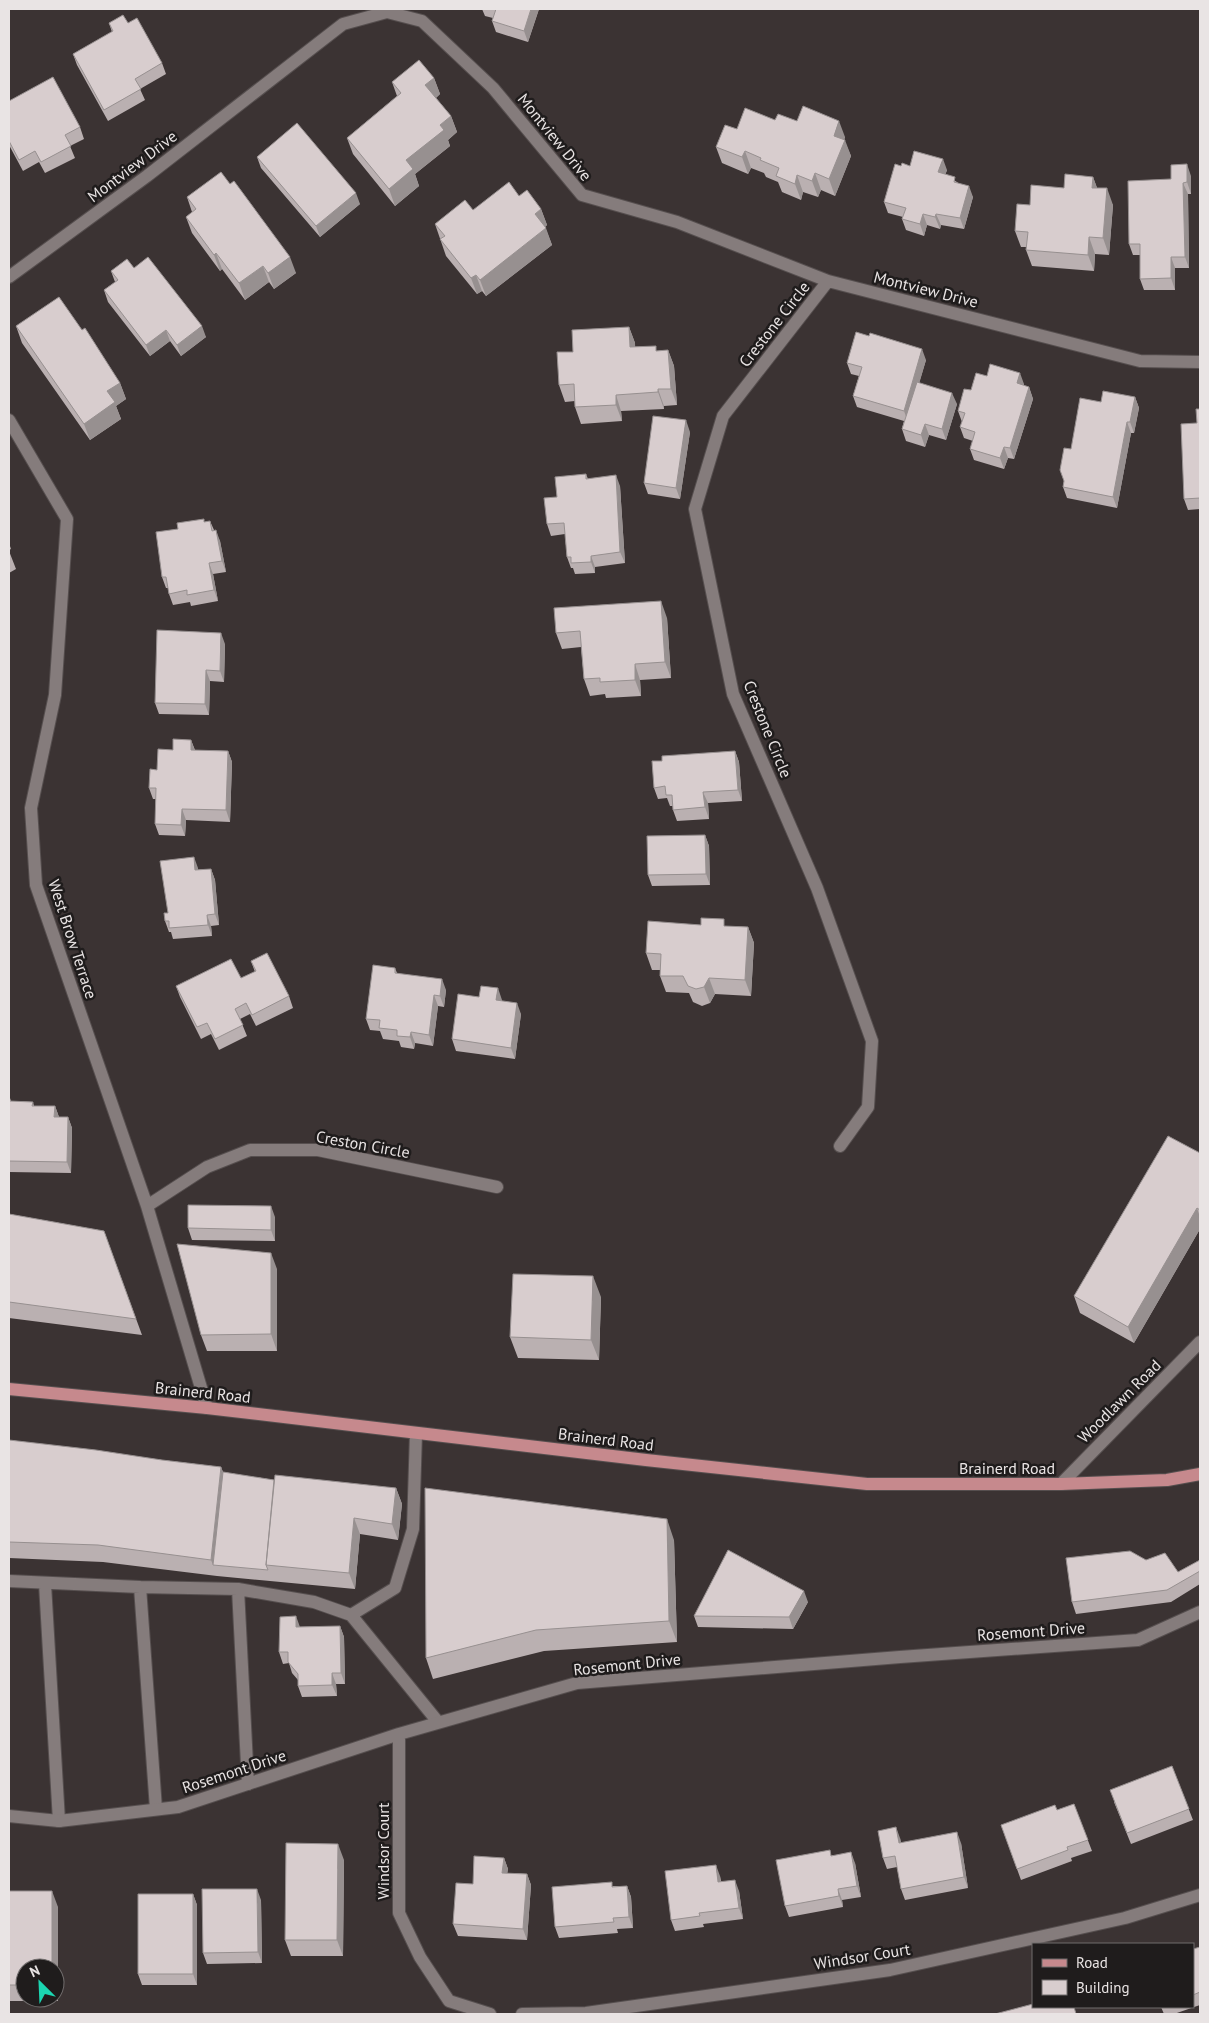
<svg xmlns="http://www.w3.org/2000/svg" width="1209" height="2023" viewBox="0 0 1209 2023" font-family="'PT Sans',sans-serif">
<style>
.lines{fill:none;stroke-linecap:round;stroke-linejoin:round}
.service-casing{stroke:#564f4f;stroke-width:14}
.minor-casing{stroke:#564f4f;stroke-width:14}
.primary-casing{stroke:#564f4f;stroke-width:14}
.service{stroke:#857c7c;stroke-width:12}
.minor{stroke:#857c7c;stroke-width:12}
.primary{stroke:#c6898d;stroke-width:12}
.wall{fill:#bab0b1;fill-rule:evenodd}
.shaded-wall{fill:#979090}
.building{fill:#d8cdce;stroke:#979090}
.labels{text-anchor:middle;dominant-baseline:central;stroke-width:5;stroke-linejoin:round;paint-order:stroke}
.street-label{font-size:16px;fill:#e9e4e4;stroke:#1f1c1c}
</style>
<rect width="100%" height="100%" fill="#3b3333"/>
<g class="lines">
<defs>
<path id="service" d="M9,1581l131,6 16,222
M45,1584l14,237
M140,1587l98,2 10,195
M238,1589l76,13 37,13 87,107
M351,1615l44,-27 18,-59 3,-96"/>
<path id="minor" d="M9,277l138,-101 196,-152 44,-12 35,9 71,67 89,107 95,27 151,59 312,80 60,1
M828,281l-105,135 -28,93 38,185 84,194 55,153 -4,66 -28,39
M9,420l58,99 -12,176 -24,113 5,77 111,321 60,202
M147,1206l60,-39 43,-17h68l179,37
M1061,1484l139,-142
M399,1734v179l21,44 29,44 41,13
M9,1816l50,5 119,-14 221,-73 178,-51 323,-26 238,-17 62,-28
M522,2014l64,-1 304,-43 235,-52 75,-23"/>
<path id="primary" d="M9,1389l198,19 439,52 221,24h194l106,-4 33,-6"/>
</defs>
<!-- service casing -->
<use href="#service" class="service-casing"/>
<!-- minor casing -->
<use href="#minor" class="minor-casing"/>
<!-- primary casing -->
<use href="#primary" class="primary-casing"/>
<!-- service -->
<use href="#service" class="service"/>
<!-- minor -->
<use href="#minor" class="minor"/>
<!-- primary -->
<use href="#primary" class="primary"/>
</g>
<!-- wall -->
<path class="wall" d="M482,9h57l-11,33 -32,-10 -4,-11 1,-3 -8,-2z
M109,23h19l34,40 4,11 -26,15 5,11 -37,21 -31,-56 -4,-11 39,-22z
M434,78l6,16 -4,4 15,18 6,16 -9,8 2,6 -35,28 4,12 -24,20 -42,-52 -6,-16 50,-42 -5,-14z
M9,101l71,26 4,12 -14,7 5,12 -30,15 -6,-11 -16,9 -14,-26z
M775,120l22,1 48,16 -1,3 7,16 -16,40 -14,-6 -3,7 -15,-5 -2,8 -19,-8 -4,-10 -12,-5 -2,-4 -13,-5 -3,6 -26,-11 -6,-16 21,-18z
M257,157l103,47 -40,33 -59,-69z
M901,166l46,4 -2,5 12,7 16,15 -9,32 -23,-4 -1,4 -13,-4 -3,11 -18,-6 -4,-11 1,-2 -15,-4 -4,-11z
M1191,176v18h-3l1,74h-14v22h-31l-4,-11v-24h-7l-4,-11 42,-65z
M1093,177l4,11 16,17 -4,50 -14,-1 -1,17 -62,-5 -6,-16 1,-3h-6l-6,-16 15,-26 34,-17z
M519,196l22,13 6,16 -2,2 7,18 -66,51 -4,-5 -5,3 -31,-38 -11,-32 38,-14z
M187,197l109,76 -22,16 -5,-7 -24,18 -23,-31 -2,2 -28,-38 -6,-16 6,-5z
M134,268l72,69 -25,19 -11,-15 -20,15 -42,-54 -4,-12 11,-8 -4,-11z
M16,326l104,57 6,16 -10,7 5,13 -31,21 -68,-97z
M629,327l6,16v4l23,4 10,-1 6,16 3,39 -13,1v3l-43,2 1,10 -41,3 -6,-17v-6l-10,1 -6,-17 14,-33z
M926,360l-7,23 38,21 -11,36 -17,-5 -4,12 -19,-6 -4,-12 2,-8 -47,-14 -4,-11 6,-20 -8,-2 -4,-11z
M987,376l37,8v2l5,1 4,12 -19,60 -6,-1 -4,11 -30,-9 -4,-11 3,-8 -9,-3 -4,-11 2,-5 -4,-11z
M1135,397l4,11 -5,25h-3l-14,75 -50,-10 -4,-11 8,-38 30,-47z
M1200,409v100l-12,1 -4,-11 13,-76z
M690,432l-10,67 -32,-5 -4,-11z
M586,474l2,5 32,7 5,77 -30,4v6l-20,1 -2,-6h-2l-4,-11 -2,-23 -14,2 -4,-12 10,-27z
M210,521l4,9 6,11 6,31 -13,2 5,27 -27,5 -1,-4 -17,3 -4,-11 -1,-6h-2l-4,-11 16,-48z
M9,543l2,6 -2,1z
M9,551l7,18 -7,4z
M667,618l4,60 -31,2 1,16 -35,2 -1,-4 -15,2 -6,-17 -3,-32 -19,2 -6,-16z
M225,644l-1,38 -14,-1 -1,34 -50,-1 -4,-11z
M191,740l4,10 33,1 4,11 -2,60 -44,-2 -1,16 -26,-1 -4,-11 1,-25h-3l-4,-11 8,-18 16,-20z
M735,751l4,11 3,39 -34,2 1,16 -32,2 -4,-11v-4h-3l-3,-8 -9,1 -4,-11 8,-27z
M705,835l4,11 1,39 -58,1 -4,-11z
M198,868v2l13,-1 4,11 4,45 -8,1 1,10 -39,3 -2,-7h-2l-4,-11 3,-8z
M726,926l22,1 6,16 -3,53 -36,-2 -5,9 -8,3 -9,-4 -4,-9 -23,-1 -6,-16v-6h-8l-6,-17z
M251,961l38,35 4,12 -37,18 -6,-12 -10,5 7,17 -28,14 -8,-16 -10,5 -21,-42 -4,-11 65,-8 14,-6z
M395,968l2,5 49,17 -2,17 -6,-1 -5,40 -18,-3 -1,6 -13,-2 -2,-6 -16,-2 -3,-8 -10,-1 -4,-11z
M502,1000v1l19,13 -6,45 -59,-8 -4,-12z
M9,1095l2,6 22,1 1,4h21l4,11h9l4,11 -1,45 -62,-1z
M1200,1153v76l-66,114 -54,-30 -6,-17z
M9,1214l95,17 38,104 -133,-17z
M275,1217v24l-83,-1 -4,-12z
M277,1269v82h-70l-6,-16z
M601,1297l-2,63 -81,-2 -8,-21z
M9,1440l153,20 59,7 2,5 51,8 122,8 6,16 -4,36 -38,-6 -5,55 -138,-13 -114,-14 -94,-4z
M674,1540l3,102 -133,9 -111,28 -7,-21z
M1146,1560l32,12 22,-12v24l-29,18 -95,12 -4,-12z
M808,1602l-15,27 -95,-2 -4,-11z
M340,1626l4,11 1,47h-9l1,12 -35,1 -4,-11v-6l-6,-7 -3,-10 -6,1 -4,-12 21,-25z
M1172,1766l21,54 -62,24 -17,-42z
M1074,1804l18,47 -21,7 1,3 -51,19 -20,-55 56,-15z
M900,1838l1,5h60l7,45 -63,12 -4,-11 -4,-22 -10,2 -4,-11z
M832,1855l23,8 6,34 -19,3 1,7 -54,10 -4,-11z
M504,1858l4,11 -1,4 20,1 4,11 -4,55 -69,-4 -5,-12 20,-40z
M344,1860l-1,96h-52l-6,-16z
M720,1876l1,5 18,10 4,28 -40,5 1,3 -29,4 -4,-11z
M613,1886h14l4,11 2,31 -16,1 1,4 -59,5 -4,-11z
M9,1891l49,16v94h-49zM25,1968h30v30h-30z
M193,1894l4,11v80h-55l-4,-11z
M261,1900l1,63 -55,1 -4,-11z
M1200,1948v57l-26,9h-10l-3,-7h32v-58z"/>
<!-- shaded-wall -->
<path class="shaded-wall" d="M531,9h8l-11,33 -4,-11z
M434,78l6,16 -9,8 -6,-17z
M451,116l6,16 -9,8 2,6 -35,28 4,12 -24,20 -6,-17 17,-29 34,-35z
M839,121l6,16 -5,15 -6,-16z
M845,140l6,16 -16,40 -6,-17z
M745,151l6,17 -3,6 -6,-17z
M943,159l4,11 -5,14 -4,-12z
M1187,164l4,12v18l-4,-12z
M815,173l6,17 -3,7 -6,-16z
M797,175l6,17 -2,8 -6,-16z
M1093,177l6,16 -7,-5z
M1183,183l5,11 1,74 -4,-11z
M969,186l4,11 -9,32 -4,-11z
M1107,188l6,17 -4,50 -6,-17z
M356,193l4,11 -40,33 -4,-11z
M541,209l6,16 -6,5 -6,-16z
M923,214l4,11 -3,11 -4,-12z
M936,214l5,11 -1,4 -5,-12z
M546,228l6,17 -66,51 -6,-16z
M1089,237l6,17 -1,17 -6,-16z
M216,253l6,16 -2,2 -6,-16z
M290,257l6,16 -22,16 -6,-16z
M1171,257l4,11v22l-4,-12z
M263,266l6,16 -24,18 -6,-17z
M476,275l6,16 -5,3 -6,-16z
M202,326l4,11 -25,19 -4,-11z
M629,327l6,16 1,21 -6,-17z
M166,330l4,11 -20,15 -4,-11z
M922,349l4,11 -18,62 -4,-11z
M668,350l6,16 3,39 -6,-16z
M1020,373l4,11 -3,11 -4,-12z
M120,383l6,16 -10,7 5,13 -31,21 -6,-16 23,-33z
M1029,387l4,12 -19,60 -4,-11z
M658,389l6,17v3l-6,-17z
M952,393l5,11 -11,36 -4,-11z
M616,395l5,16 1,10 -6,-16z
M1135,397l4,11 -5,25 -4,-11z
M686,420l4,12 -10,67 -4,-11z
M1127,422l4,11 -14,75 -4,-11z
M925,424l4,11 -4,12 -4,-12z
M1004,447l4,11 -4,11 -4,-11z
M616,475l4,11 5,77 -5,-11z
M216,530l4,11 6,31 -4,-11z
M591,556l4,11v6l-4,-11z
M209,563l4,11 5,27 -4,-11z
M661,601l6,17 4,60 -6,-16z
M221,633l4,11 -1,38 -4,-11z
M635,664l5,16 1,16 -6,-16z
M206,670l4,11 -1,34 -4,-11z
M191,740l4,11 -4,-1z
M228,751l4,11 -2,60 -4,-12z
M735,751l4,11 3,39 -4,-11z
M703,792l5,11 1,16 -4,-12z
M182,809l4,11 -1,16 -4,-11z
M705,835l4,11 1,39 -4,-11z
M194,857l4,11 1,14 -4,-12z
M211,869l4,11 4,45 -4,-11z
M207,915l4,11 1,10 -4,-11z
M748,927l6,16 -3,53 -6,-16z
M709,978l6,16 -5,9 -6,-16z
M442,979l4,11 -2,17 -4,-11z
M498,988l4,12 -2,11 -4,-11z
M434,995l4,11 -5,40 -4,-11z
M517,1003l4,11 -6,45 -4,-11z
M411,1032l4,11 -1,6 -4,-12z
M55,1106l4,11h-5z
M68,1117l4,11 -1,45 -4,-11z
M271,1206l4,11v24l-4,-11z
M1197,1208l3,9v12l-66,114 -6,-16z
M271,1253l6,16v82l-6,-17z
M593,1276l8,21 -2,63 -8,-20z
M221,1467l6,16 -14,82 -2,-5z
M396,1488l6,16 -4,36 -6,-16z
M354,1518l6,16 -5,55 -6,-16z
M667,1519l7,21 3,102 -8,-21z
M804,1591l4,11 -15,27 -4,-12z
M296,1616l4,11h-4z
M340,1626l4,11 1,47 -4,-11z
M332,1673l4,11 1,12 -5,-11z
M896,1827l4,11 3,16 -4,-11z
M957,1832l4,11 7,45 -4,-11z
M338,1844l6,16 -1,96 -6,-16z
M851,1852l4,11 6,34 -4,-11z
M504,1858l4,11 -2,15 -4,-11z
M716,1865l4,11 2,17 -4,-11z
M527,1874l4,11 -4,55 -4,-11z
M735,1880l4,11 4,28 -4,-11z
M627,1886l4,11 2,31 -4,-11z
M257,1889l4,11 1,63 -4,-11z
M838,1889l4,11 1,7 -4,-11z
M52,1891l6,16v94l-3,-9v-24h-3z
M193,1894l4,11v80l-4,-11z"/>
<!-- building -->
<path class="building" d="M494,9h37l-7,22 -32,-10 4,-12z
M123,15l5,8 9,-5 25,45 -27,16 6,10 -37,21 -31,-56 40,-23 -4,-8z
M419,60l15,18 -9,7 26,31 -11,9 4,5 -38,30 7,9 -24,20 -42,-51 54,-45 -9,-11z
M53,77l27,50 -15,8 6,11 -30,16 -6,-11 -16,9 -10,-19v-40z
M803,106l36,15 -5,15 11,4 -16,39 -14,-6 -3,8 -15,-6 -2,9 -19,-8 3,-8 -19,-8 1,-2 -16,-7 -3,6 -26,-10 9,-22 12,4 8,-21 30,12 3,-6 19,7z
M297,123l59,70 -40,33 -59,-69z
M914,151l29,8 -5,13 17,5 -1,5 15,4 -9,32 -24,-4 -1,3 -12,-3 -3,10 -18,-5 4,-11 -22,-6 11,-38 6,2 1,-3 8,3z
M1187,164v18l-4,1 2,74h-14v21l-31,1v-35h-11l-1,-63 43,-2v-14z
M221,172l9,12 4,-3 56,76 -22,16 -5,-7 -24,17 -23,-30 -2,2 -28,-38 10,-8 -9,-12z
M1065,174l28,3 -1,11h15l-4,50 -14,-1 -1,18 -62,-5 2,-18 -13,-1 2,-27 13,1 1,-20 33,3z
M509,182l10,14 8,-6 14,19 -6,5 11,14 -66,52 -4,-5 -5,3 -31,-39 5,-3 -10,-12 30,-24 8,10z
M148,257l54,69 -25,19 -11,-15 -20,15 -42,-55 14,-10 -7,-9 16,-12 7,9z
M59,297l23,33 3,-2 35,55 -13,8 8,11 -31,22 -68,-98z
M629,327l1,20 26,-1v5l12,-1 3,39h-13v3l-42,3v10l-41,2 -1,-23 -15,1 -2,-33h16l-1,-22z
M856,332l13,4 1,-3 52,16 -18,62 -51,-15 9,-29 -15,-4z
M990,364l30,9 -3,10 12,4 -19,61 -6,-1 -4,11 -30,-9 5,-17 -15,-5 5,-14 -7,-2 6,-22 7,1 5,-17 11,3z
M917,382l35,11 -10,36 -17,-5 -4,11 -19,-6z
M1103,391l32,6 -5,25h-3l-14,75 -50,-10 1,-6 -4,-11 4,-22 7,1 9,-51 21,4z
M1196,409h4v89l-16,1 -3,-75 16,-1z
M653,416l33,4 -10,68 -32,-5z
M586,474v5l30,-4 4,77 -29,4v6l-20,1v-6h-4l-3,-34 -17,1 -3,-26 13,-1 -2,-20z
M204,519v3l6,-1 2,10 4,-1 6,31 -13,2 5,27 -27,5v-5l-18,4 -3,-17h-4l-6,-45 22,-3 -1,-6z
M661,601l4,61 -30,2v16l-35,2v-4l-16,1 -4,-48 -24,2 -2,-25z
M157,630l64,3 -1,38 -14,-1 -1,34 -50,-1z
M173,739l18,1v10l37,1 -2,59 -44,-1 -1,16 -26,-1 1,-36h-7l1,-19 7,1 1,-21 15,1z
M735,751l3,39 -35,2 2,15 -32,3 -1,-15h-6l-1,-9 -11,2 -2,-27h10v-5z
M705,835l1,39 -58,1 -1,-39z
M194,857l1,13 16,-1 4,45 -8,1 1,10 -39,3v-7h-4l-1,-8h4l-8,-52z
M701,918l23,1v7l24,1 -3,53 -36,-2 -5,9 -8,2 -8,-3 -5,-10h-23l1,-22 -15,-1 2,-32 53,4z
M267,953l22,43 -37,19 -6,-12 -11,6 8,16 -28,14 -8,-16 -10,4 -21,-41 55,-27 10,19 15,-7 -5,-10z
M373,965l22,3v5l47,6 -2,17 -6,-1 -5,40 -18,-3 -1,5 -13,-1v-6l-18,-2 1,-8 -14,-1z
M481,986l17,2 -2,12 21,3 -6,45 -59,-9 6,-45 21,3z
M9,1101l24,1 -1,4h23l-1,11h14l-1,45 -58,-1z
M1168,1136l32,17v57l-3,-2 -69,119 -54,-31z
M188,1205l83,1v24l-83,-2z
M9,1214l95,17 32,88 -127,-17z
M177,1244l94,9v81l-70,1z
M513,1274l80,2 -2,64 -81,-3z
M9,1440l87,10 66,10 59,7 -10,93 -113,-15 -89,-3z
M223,1472l51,8 -8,85 2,5 -55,-5z
M275,1475l121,13 -4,36 -38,-6 -5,55 -83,-8z
M425,1488l242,31 2,102 -133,9 -110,28z
M728,1550l76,41 -15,26 -95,-1z
M1130,1551l16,9 19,-7 13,19 22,-12v11l-33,19 -95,12 -6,-44z
M296,1616v11l44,-1 1,47h-9v12l-34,1v-12l-10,-12v-10h-9l1,-35z
M1172,1766l17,43 -62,24 -17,-43z
M1074,1804l14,36 -21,7 1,3 -51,19 -16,-44 54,-20 2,5z
M896,1827l3,16 58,-11 7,45 -63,12 -6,-33 -12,2 -5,-27z
M286,1843l52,1 -1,96h-52z
M830,1850l1,6 20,-4 6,34 -19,3 1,7 -54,10 -9,-46z
M474,1856l30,2 -2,15 25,1 -4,55 -70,-5 3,-41 17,1z
M716,1865l2,17 17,-2 4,28 -40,5 1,3 -29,4 -6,-49z
M612,1882v5l15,-1 2,31 -16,1 1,4 -59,5 -3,-40z
M202,1889h55l1,63 -55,1z
M9,1891h43v77h-27v17h-16z
M138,1894h55v80h-55z
M1200,1947v45l-7,3v-46z
M1033,2004v3h41l2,7h-81z"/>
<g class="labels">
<!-- street labels -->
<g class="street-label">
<text transform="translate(555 137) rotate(51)">Montview Drive</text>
<text transform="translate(132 166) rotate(-37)">Montview Drive</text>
<text transform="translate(926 289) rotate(14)">Montview Drive</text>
<text transform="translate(774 324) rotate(-52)">Crestone Circle</text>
<text transform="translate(768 729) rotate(68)">Crestone Circle</text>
<text transform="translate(73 939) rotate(72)">West Brow Terrace</text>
<text transform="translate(363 1144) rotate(10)">Creston Circle</text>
<text transform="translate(203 1392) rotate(6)">Brainerd Road</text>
<text transform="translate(1119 1401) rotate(-45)">Woodlawn Road</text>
<text transform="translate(606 1439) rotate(7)">Brainerd Road</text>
<text x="1007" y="1468">Brainerd Road</text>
<text transform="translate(1031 1631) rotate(-4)">Rosemont Drive</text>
<text transform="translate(627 1664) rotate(-6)">Rosemont Drive</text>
<text transform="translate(234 1771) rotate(-18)">Rosemont Drive</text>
<text transform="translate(383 1851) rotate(-90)">Windsor Court</text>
<text transform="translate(862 1956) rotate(-9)">Windsor Court</text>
</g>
</g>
<!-- border -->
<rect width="1209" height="2023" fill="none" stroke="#e9e4e4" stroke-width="20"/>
<!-- legend -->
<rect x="1032" y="1943" width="162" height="65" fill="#1f1c1c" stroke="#706c6c"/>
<rect x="1042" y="1959" width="25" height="8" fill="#c6898d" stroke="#706c6c"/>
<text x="1076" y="1968" font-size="15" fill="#e9e4e4">Road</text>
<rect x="1042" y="1980" width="25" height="15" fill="#d8cdce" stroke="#706c6c"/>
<text x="1076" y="1993" font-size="15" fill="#e9e4e4">Building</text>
<!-- north arrow -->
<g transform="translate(40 1983) rotate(336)"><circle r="24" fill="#1f1c1c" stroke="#706c6c"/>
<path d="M0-4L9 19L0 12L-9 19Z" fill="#1bd5b1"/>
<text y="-8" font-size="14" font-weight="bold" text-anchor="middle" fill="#e9e4e4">N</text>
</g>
</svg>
